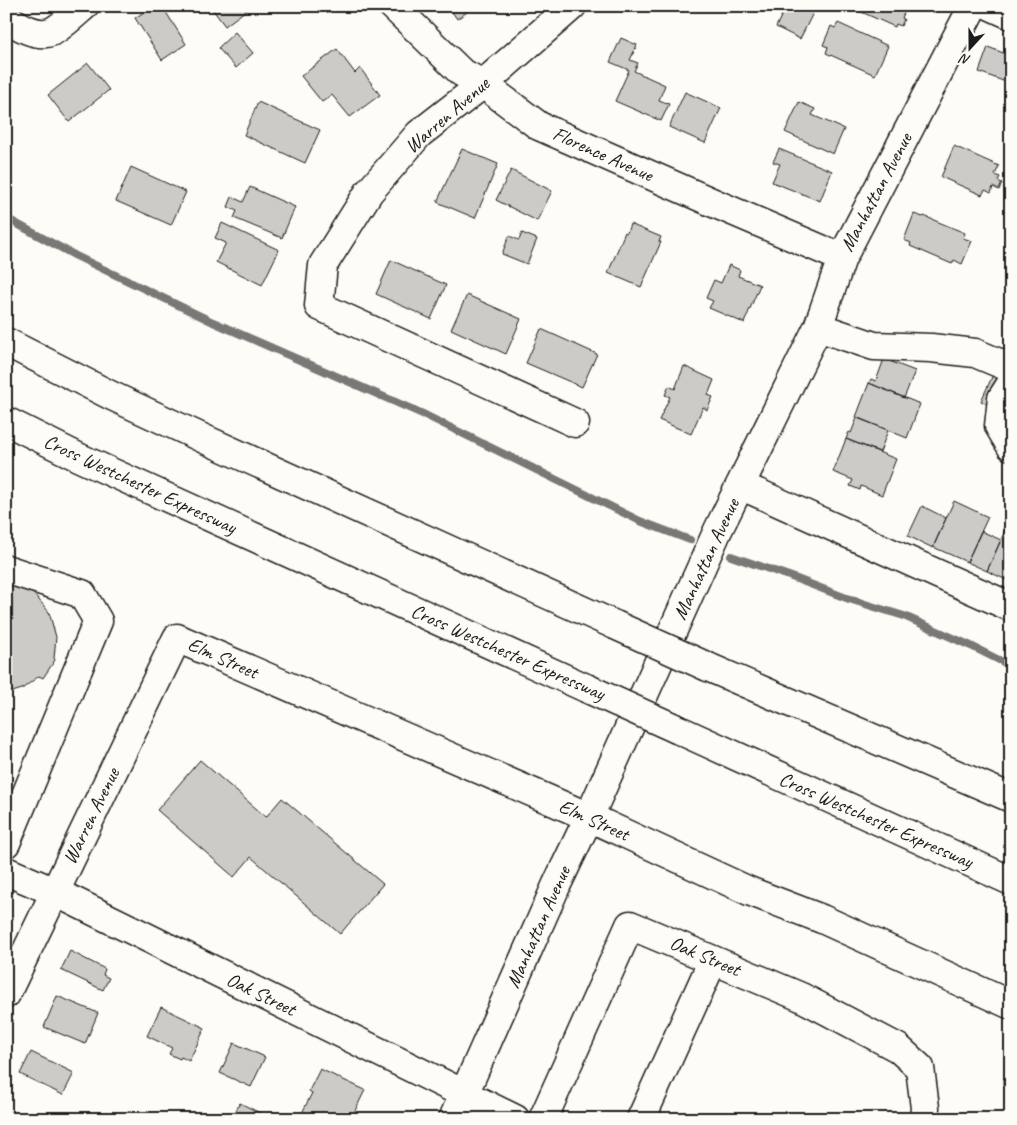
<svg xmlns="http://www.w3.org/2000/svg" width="1017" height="1125" viewBox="0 0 1017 1125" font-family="Caveat,sans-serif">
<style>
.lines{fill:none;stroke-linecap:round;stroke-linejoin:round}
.stream{stroke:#797876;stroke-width:8}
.building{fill:#cccbc8;stroke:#1c1c1c}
.minor-casing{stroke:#1c1c1c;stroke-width:31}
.highway-casing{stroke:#1c1c1c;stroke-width:31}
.minor{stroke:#fdfcf7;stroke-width:28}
.highway{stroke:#fdfcf7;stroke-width:28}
.highway-bridge-casing{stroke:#1c1c1c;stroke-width:31;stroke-linecap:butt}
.highway-bridge{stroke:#fdfcf7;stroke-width:28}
.labels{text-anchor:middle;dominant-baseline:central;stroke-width:4;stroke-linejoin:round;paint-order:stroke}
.street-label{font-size:20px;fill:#1c1c1c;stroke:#fdfcf7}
</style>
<rect width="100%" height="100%" fill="#fdfcf7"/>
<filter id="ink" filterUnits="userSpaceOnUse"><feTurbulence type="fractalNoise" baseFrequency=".02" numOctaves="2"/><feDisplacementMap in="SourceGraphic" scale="10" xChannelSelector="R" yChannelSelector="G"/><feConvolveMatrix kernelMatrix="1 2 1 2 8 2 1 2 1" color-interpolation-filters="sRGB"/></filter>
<g filter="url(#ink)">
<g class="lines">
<!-- stream -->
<path class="stream" d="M6,218l70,38 137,66 212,93 215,106 50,19
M731,556l58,20 60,23 55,17 67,30 40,20"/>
</g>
<!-- building -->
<path class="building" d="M153,6h9l24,38 -24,16 -27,-42z
M210,6h38l1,2 -24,18z
M448,6h27l-18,13z
M786,6h28l2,1 -16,32 -24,-12z
M858,6h49l-5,12 2,1 -3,7 -5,-2 -1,3 -38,-17z
M838,23l50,23 -13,29 -49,-22 2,-6 -5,-2 8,-19 4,2z
M235,32l18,21 -17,15 -18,-20z
M621,38l16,7 -7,15 8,3 -4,8 31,14 -6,15 10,4 -8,17 -46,-20 14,-31 -19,-8z
M988,47l23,9v28l-32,-12z
M337,49l18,24 5,-5 20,27 -30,22 -18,-22 -10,7 -21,-26z
M88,63l21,27 -40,32 -21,-27z
M685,92l36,16 -16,35 -36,-16z
M258,102l62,28 -15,33 -61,-28z
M799,102l16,7 -3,6 32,14 -11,25 -48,-22z
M954,146l45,20 -4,9 5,2 -2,4 4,2 -3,7 -6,-3 -2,6 -6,-3 -3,5 -41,-18z
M462,149l36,15 -23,54 -38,-16z
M779,149l53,22 -12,30 -48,-19 8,-18 -7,-2z
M131,167l55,25 -15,33 -55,-24z
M511,170l41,21 -15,30 -41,-21z
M250,187l45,20 -13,31 -48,-20 3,-7 -9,-4 4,-10 11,5z
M914,214l9,3 1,-1 41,17 -2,5 9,3 -10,23 -8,-4 -2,4 -42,-18 1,-3 -7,-3z
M222,223l57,27 -17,35 -46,-23 10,-19 -11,-5z
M630,224l31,13 -2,5h2l-20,45 -33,-14 17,-41 2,1z
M522,233l15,6 -10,25 -25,-10 7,-18 10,4z
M391,260l55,25 -15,34 -55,-25z
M729,265l11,5 -2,6 22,9 -16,38 -35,-15 4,-7 -7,-3 8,-18 7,3z
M467,295l54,24 -15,35 -55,-25z
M541,329l56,25 -15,33 -56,-24z
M884,359l31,12 -11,27 -35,-15 2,-4 5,2z
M684,366l30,14 -6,15 5,2 -6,13 -4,-3 -12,27 -32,-14 11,-23 -5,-2 4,-9 6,3z
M997,366l8,47 -24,-12z
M869,383l51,21 -13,34 -51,-21z
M857,418l31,12 -8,22 -34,-13 3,-7 2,1z
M846,439l50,20 -14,36 -21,-9 -1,4 -10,-4 3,-6 -20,-8z
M954,501l34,16 -21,45 -34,-15z
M922,506l24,12 -13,30 -25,-12z
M1007,526l4,1v55l-24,-11z
M981,531l20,9 -14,31 -20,-9z
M6,577l5,5 23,12 15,18 7,25 -2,21 1,2 -12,18 -4,-2 -17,13 -16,5z
M200,760l66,57 16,-19 101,86 -43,50 -89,-77 -17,20 -77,-67z
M70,951l35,18 -2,6 6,3 -6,12 -42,-20z
M57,996l41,17 -13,31 -41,-17z
M161,1007l44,21 -16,33 -8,-4 -1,2 -11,-5 3,-6 -25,-12z
M234,1043l31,14 -14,30 -31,-14z
M31,1052l43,21 -11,22 -43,-21z
M320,1069l45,21 -14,29h-52l13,-26 -3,-2z
M240,1103l22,11 -3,5h-28z
M6,1110l19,9h-19z"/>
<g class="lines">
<defs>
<path id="minor" d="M393,6l68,66 22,12 56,42 177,78 126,54
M572,6l-89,78 -64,50 -50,58 -46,73 -4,41 256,117
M991,6l20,9
M6,17c12,9 32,21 47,14 9,-5 23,-18 31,-25
M818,327l56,19 57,2 44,5 36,15
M1011,384l-9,14 -3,28 12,20
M740,485l271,122
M6,569l76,25 16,27 -92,222
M6,871l49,21 460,227
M6,994l171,-356 412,179 160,74 73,28 189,86
M453,1119l104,-235 32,-67 129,-287 100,-203 24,-69 131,-252
M543,1119l87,-194 171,72 97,51 22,20 5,40 -1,11
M641,1119l72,-159"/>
<path id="highway" d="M6,342l104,53 90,42 415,188
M6,421l74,37 506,230
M708,667l303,131
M679,730l332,151"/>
</defs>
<!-- minor casing -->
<use href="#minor" class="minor-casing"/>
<!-- highway casing -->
<use href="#highway" class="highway-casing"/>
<!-- minor -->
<use href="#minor" class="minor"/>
<!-- highway -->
<use href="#highway" class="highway"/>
<defs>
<path id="highway-bridge" d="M615,625l93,42
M586,688l93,42"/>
</defs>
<!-- highway-bridge casing -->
<use href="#highway-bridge" class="highway-bridge-casing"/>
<!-- highway-bridge -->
<use href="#highway-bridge" class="highway-bridge"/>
</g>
</g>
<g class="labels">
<!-- street labels -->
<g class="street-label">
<text transform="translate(447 115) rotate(-41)">Warren Avenue</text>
<text transform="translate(603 154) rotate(24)">Florence Avenue</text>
<text transform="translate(876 192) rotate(-62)">Manhattan Avenue</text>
<text transform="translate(140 484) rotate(25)">Cross Westchester Expressway</text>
<text transform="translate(706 559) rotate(-65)">Manhattan Avenue</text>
<text transform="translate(508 652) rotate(24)">Cross Westchester Expressway</text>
<text transform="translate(223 658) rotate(24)">Elm Street</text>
<text transform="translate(91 816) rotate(-64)">Warren Avenue</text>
<text transform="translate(594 820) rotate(24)">Elm Street</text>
<text transform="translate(876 820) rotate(24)">Cross Westchester Expressway</text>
<text transform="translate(538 927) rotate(-66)">Manhattan Avenue</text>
<text transform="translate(705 956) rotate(23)">Oak Street</text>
<text transform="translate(261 994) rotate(26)">Oak Street</text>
</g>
</g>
<!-- margin -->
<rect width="1017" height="1125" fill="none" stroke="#fdfcf7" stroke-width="25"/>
<rect x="12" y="12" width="992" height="1100" fill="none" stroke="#1c1c1c" stroke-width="2" filter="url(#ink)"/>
<!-- north arrow -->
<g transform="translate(970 48) rotate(201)" stroke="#fdfcf7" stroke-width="4" paint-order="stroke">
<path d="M0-4L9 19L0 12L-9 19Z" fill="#1c1c1c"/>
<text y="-8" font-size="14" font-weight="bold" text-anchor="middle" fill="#1c1c1c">N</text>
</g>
</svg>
